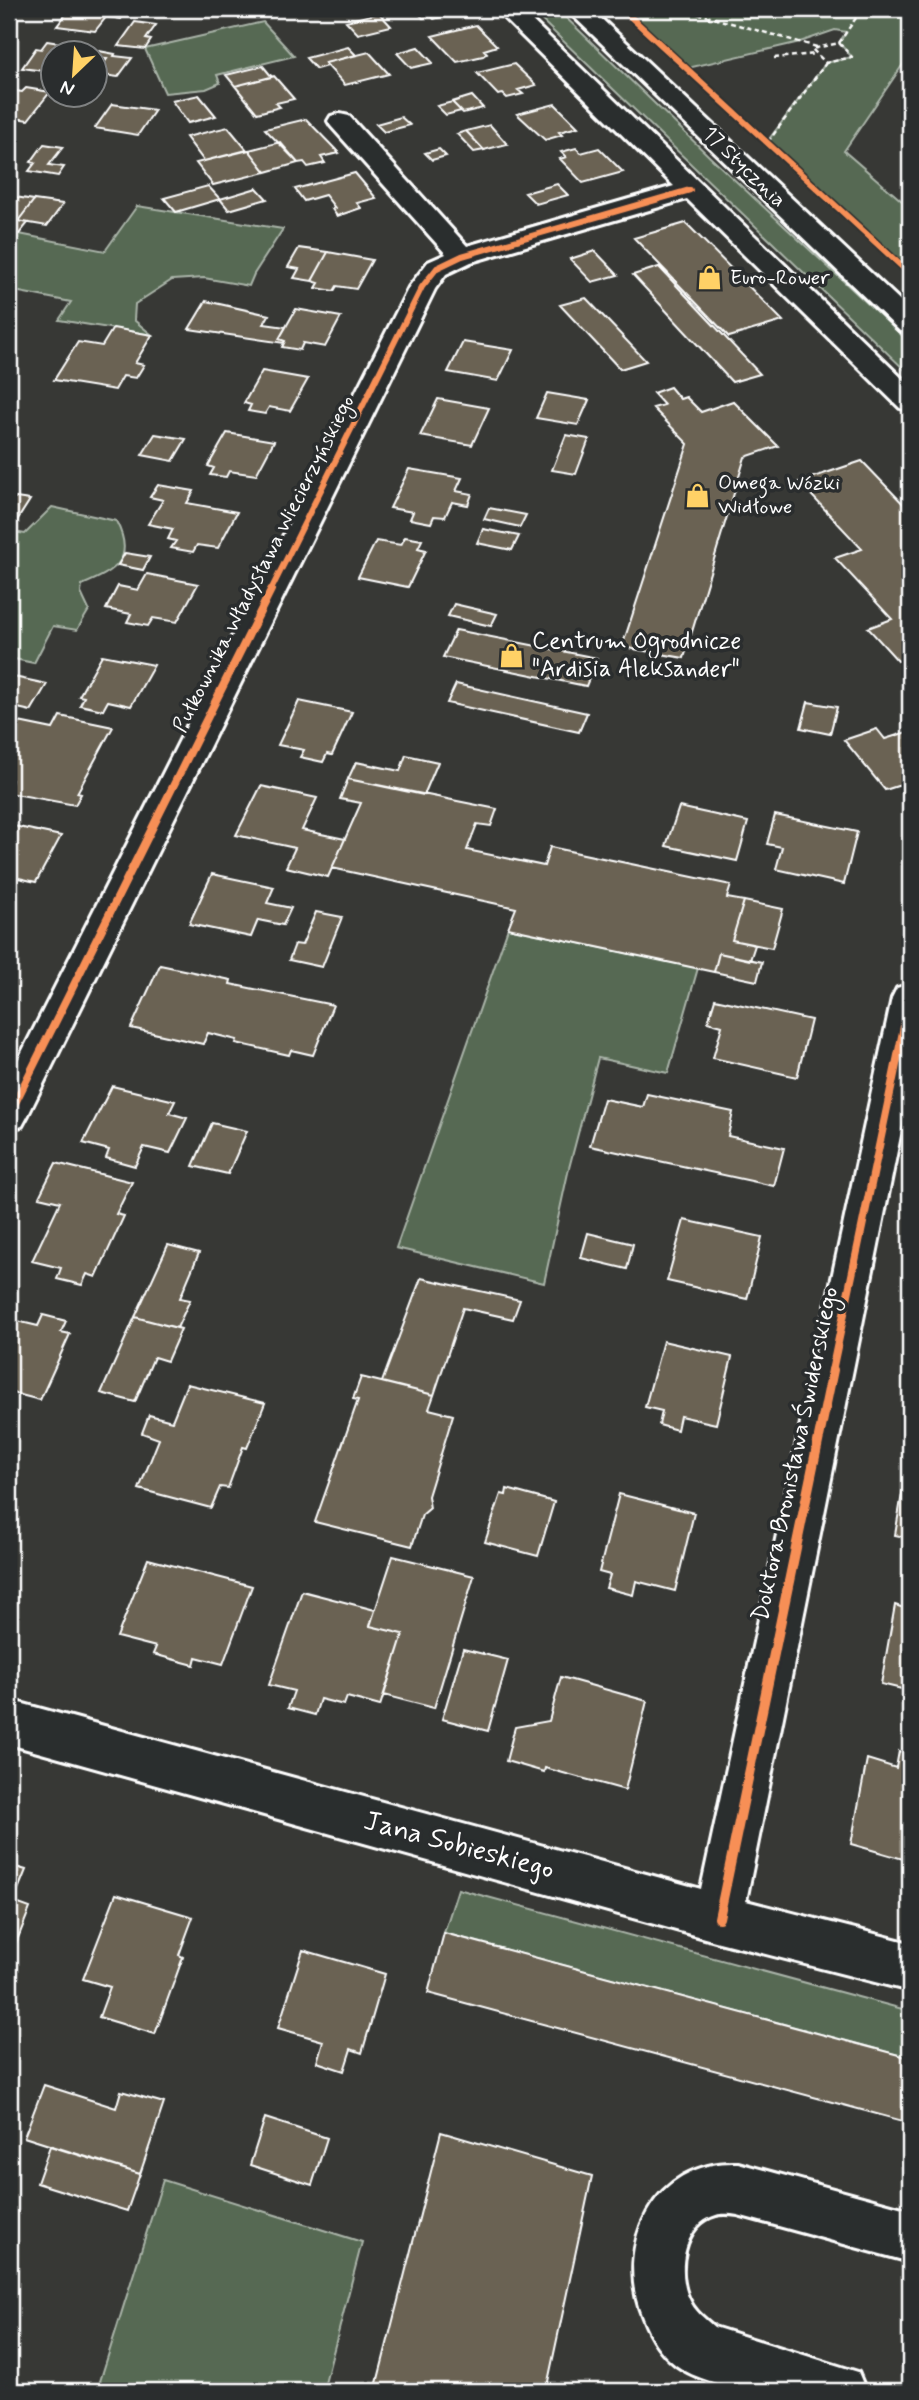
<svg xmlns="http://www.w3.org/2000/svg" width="919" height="2400" viewBox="0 0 919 2400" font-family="Mynerve,sans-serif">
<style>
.green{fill:#566953;stroke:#aab4a9;stroke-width:2}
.building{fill:#6a6252;stroke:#fff;stroke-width:2}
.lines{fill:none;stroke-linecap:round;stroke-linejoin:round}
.minor-casing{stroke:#fff;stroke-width:6}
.path{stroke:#fff;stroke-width:2.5;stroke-dasharray:5 3.5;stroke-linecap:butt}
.minor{fill:#2a2d2e;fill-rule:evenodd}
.cycleway-far2-casing{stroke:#2a2d2e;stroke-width:9}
.cycleway-far1-casing{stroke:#2a2d2e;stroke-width:12}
.cycleway-casing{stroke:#2a2d2e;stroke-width:15}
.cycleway-far2{stroke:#f78f57;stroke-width:6}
.cycleway-far1{stroke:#f78f57;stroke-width:8}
.cycleway{stroke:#f78f57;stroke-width:10}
.labels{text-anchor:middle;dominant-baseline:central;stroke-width:7;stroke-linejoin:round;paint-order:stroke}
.far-street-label{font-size:21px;fill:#fff;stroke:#2a2d2e}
.far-poi-label{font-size:21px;fill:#fff;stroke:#2a2d2e;text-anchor:start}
.poi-label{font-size:24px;fill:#fff;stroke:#2a2d2e;text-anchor:start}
.street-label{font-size:24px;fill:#fff;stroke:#2a2d2e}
.near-street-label{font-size:28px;fill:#fff;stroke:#2a2d2e}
</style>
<rect width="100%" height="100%" fill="#373835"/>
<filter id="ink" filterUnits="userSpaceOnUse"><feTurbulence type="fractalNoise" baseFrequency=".0143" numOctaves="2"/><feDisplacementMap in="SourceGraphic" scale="14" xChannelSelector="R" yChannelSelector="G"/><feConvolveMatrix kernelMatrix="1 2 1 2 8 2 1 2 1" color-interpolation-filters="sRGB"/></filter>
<g filter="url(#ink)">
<!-- green -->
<path class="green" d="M530,9h27l154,149 199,185v32z
M624,9h286v45l-66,97 66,57v66l-143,-132 59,-79 26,-6 -13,-14 7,-11 -11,-2 -35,12 -112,26z
M263,22l31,34 -77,19 3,8 -14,6 -41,4 -20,-44z
M137,206l146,23 -29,45 -5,12 -45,-8 -32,2 -37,24 -1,16 18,15 -93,-15 12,-18 -62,-12v-58l96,19z
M52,507l64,14c20,38 0,50 -34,64l-1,8 8,17 -12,20 -24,-4 -19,37 -25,-5v-127l16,3z
M508,928l190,40 -30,105 -70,-15 -29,110 -25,115 -148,-35z
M458,1889l452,122v47l-466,-125z
M163,2180l199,62 -39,149h-226z"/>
<!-- building -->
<path class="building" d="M70,9h38l3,2 -16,20 -38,-5z
M108,9h21l-8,10 -14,-2 4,-6z
M414,9h44l-16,4 3,3 -11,3 -3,-3 -8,2z
M379,13l12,13 -33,8 -12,-13z
M135,22l21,3 -10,14 5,1 -6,9 -27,-3z
M476,25l21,21 -13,4 3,3 -4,3 -26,6 -25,-26z
M47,41l25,4 -3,7h-17v20l-30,-4 14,-20 5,1z
M348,47l8,8 -31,8 2,3 -11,3 -10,-11z
M418,47l15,16 -22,5 -14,-15z
M99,51l16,3 -1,2 18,2 -14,19 -22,-3 11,-15 -12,-2z
M369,52l20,22 -44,11 -20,-22z
M514,64l22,21 -18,5 5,4 -16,4 -4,-4 -5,1 -21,-22z
M263,66l9,11 -37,9 -9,-11z
M274,76l20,23 -18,4 4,4 -23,6 -22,-27z
M26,88l24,4 -22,28 -19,-3v-27l13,2z
M199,95l17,21 -28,7 -16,-22z
M472,96l11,12 -20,5 -11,-11z
M452,102l9,9 -15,4 -9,-9z
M112,104l43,6 -17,25 -43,-7z
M555,104l23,23 -19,5 3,3 -17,5 -28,-26z
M401,117l9,8 -26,7 -8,-8z
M306,119l33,34 -18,4 4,6 -17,4 -4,-5 -6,1 -33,-34z
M490,125l17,19 -23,6 -18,-19z
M228,127l19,23 -43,11 -18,-24z
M466,131l18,19 -10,2 -17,-18z
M280,142l18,21 -32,9 -17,-22z
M44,144l19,3 -14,18 15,2 -6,9 -29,-5 6,-8 -4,-1z
M576,148l5,5 18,-5 24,24 -40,11 -23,-24 6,-2 -5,-5z
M439,149l7,7 -14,4 -7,-7z
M249,150l17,22 -53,13 -17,-22z
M355,173l21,25 -19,5 4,5 -24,8 -5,-7 3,-1 -10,-13 -21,6 -9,-12z
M557,184l11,11 -32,9 -11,-11z
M208,186l12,13 -44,13 -12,-14z
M257,188l10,11 -38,11 -9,-11z
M9,196l25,4 -16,21 -9,-1z
M34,200l29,4 -16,22 -29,-5z
M9,220l9,1 10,2 -9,11 -10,-2z
M686,223l97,98 -54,16 -95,-99z
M299,248l29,4 -16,29 -18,-3 5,-9 -11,-2z
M595,251l23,24 -26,7 -22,-23z
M328,252l44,8 -16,29 -19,-3 -3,5 -18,-3 3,-5 -7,-2z
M659,267l101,107 -28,8 -99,-107z
M586,298l60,63 -26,8 -60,-64z
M206,301l63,14 -5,9 22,3 -7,12 6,2 -1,2 -95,-14z
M296,309l45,8 -16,30 -22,-4 -3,7 -18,-3 3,-6 -6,-2z
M113,328l39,7 -17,28 9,2 -8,13 -13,-2 -8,14 -61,-10 24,-38 24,4z
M463,342l50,8 -15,31 -50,-9z
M262,371l46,8 -18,32 -21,-4 -4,7 -17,-3 3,-6 -7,-2z
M670,387l10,12 6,-2 15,15 32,-11 45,45 -33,11 -61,201 -62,-11 66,-203 -35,-36 11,-3 -11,-12z
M547,393l42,7 -11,25 -42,-7z
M438,399l51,9 -17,37 -52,-9z
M227,433l47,8 -18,34 -27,-4 -3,6 -16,-2 4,-7 -6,-2z
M155,434l31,5 -13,22 -31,-6z
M566,435l23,4 -13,35 -24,-4z
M862,461l48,50v146l-12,4 -30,-33 24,-9 -57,-61 27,-9 -63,-67z
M409,469l53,9 -6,13 16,3 -4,11 -16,-3 -7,15 -11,-1 -3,7 -21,-4 3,-7 -23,-4z
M158,485l36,6 -7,12 50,9 -19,36 -21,-3 -4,7 -22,-4 5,-7 -8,-2 5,-10 -25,-5 15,-24 -13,-3z
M9,497l21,3 -14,22 -7,-2z
M489,508l37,7 -6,12 -36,-8z
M483,529l36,7 -7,14 -35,-7z
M405,537l17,3 -4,8 8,2 -18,37 -50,-10 18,-36 25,4z
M125,553l25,4 -7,13 -25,-5z
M147,574l51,10 -21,38 -24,-4 -5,8 -21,-4 4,-8 -25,-5 12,-23 20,4z
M454,604l43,10 -6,12 -43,-10z
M456,630l141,28 -11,28 -143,-29z
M102,655l52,10 -23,41 -23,-5 -5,9 -23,-5 4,-8 -5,-1z
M9,676l38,8 -16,27 -22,-5z
M456,684l131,29 -8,19 -132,-29z
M299,701l53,11 -20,43 -5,-1 -4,8 -23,-5 4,-7 -26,-5z
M808,702l29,5 -7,27 -29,-6z
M60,716l53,11 -36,66 4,1 -6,11 -66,-12 3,-13 -3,-1v-59l44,9z
M877,729l8,10 25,-8v51l-25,8 -41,-50z
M406,755l32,7 -14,33 -76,-16 8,-17 44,9z
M348,779l149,30 -6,17 -14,-2 -10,26 77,16 6,-19 181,38 -4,13 17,3 -12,39 23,5 -5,15 -31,-7 -5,19 -206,-44 8,-20 -184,-40 29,-65 -21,-4z
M261,786l56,12 -15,32 43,9 -17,38 -42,-10 9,-19 -59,-13z
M679,807l69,15 -11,39 -71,-15z
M775,815l82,17 -13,52 -68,-15 6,-22 -15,-3z
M9,825l52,11 -25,46 -26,-6 -1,3z
M212,874l62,13 -7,16 24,5 -8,17 -25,-5 -7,17 -62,-13z
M744,901l39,8 -11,39 -40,-8z
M316,912l26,5 -20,50 -33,-7 6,-16 7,1z
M719,953l43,9 -5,19 -43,-9z
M160,965l71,15 -1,4 103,21 -20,50 -22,-5 -2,5 -53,-12 1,-3 -29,-7 -5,11 -72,-16z
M715,999l96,21 -14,57 -84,-19 9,-32 -14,-4z
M112,1086l63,15 -6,12 18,5 -17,35 -26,-6 -9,19 -29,-8 3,-8 -26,-7z
M647,1094l86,18 -5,24 56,12 -10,38 -184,-40 14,-47 39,8z
M212,1123l35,8 -19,43 -35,-8z
M56,1163l76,19 -16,32 8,2 -28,61 -9,-3 -5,11 -25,-6 4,-11 -29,-7 28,-59 -21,-5z
M684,1220l78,17 -15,62 -80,-18z
M588,1233l45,11 -6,25 -46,-11z
M168,1245l31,8 -19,45 10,2 -13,28 -42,-11z
M421,1278l99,22 -7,19 -50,-11 -29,87 -52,-13z
M43,1315l23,6 -5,11 9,2 -30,66 -31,-8v-73l29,7z
M135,1317l46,12 -14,32 -13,-4 -19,45 -34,-9z
M663,1341l69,16 -16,67 -36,-8 -3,14 -18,-5 3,-14 -17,-4z
M361,1377l73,18 -5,14 24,6 -25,81 2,12 -8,7 -10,31 -97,-24 43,-122 -5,-1z
M187,1384l78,19 -18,45 -4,-1 -15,41 -8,-1 -9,21 -72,-19 20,-50 -17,-6 7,-18 23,6z
M910,1447v91l-15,-3z
M507,1489l47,13 -16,54 -53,-14 16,-48 5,1z
M619,1494l75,19 -19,78 -39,-10 -3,14 -27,-7 4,-13 -11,-3z
M393,1556l81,20 -40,132 -50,-13 19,-61 -33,-8z
M148,1559l104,27 -29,78 -27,-7 -2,8 -41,-11 3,-7 -39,-10z
M302,1591l73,19 -5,16 33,8 -23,72 -33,-9 -3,8 -24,-6 -5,16 -27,-7 6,-17 -25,-6z
M895,1605l15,5v81l-29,-7z
M463,1649l45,11 -20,71 -46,-12z
M561,1677l86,24 -22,89 -80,-22 -1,4 -38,-11 9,-34 34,-6z
M899,1751l11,3v107l-59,-17 16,-85 29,9z
M9,1865l17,5 -13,32 17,6 -14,35 -7,-2z
M116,1894l77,23 -14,38 4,2 -28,77 -56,-17 11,-30 -27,-8z
M444,1933l466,125v65l-482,-130z
M303,1950l82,24 -23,79 -11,-4 -7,22 -27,-9 6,-21 -45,-13z
M44,2085l72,23 5,-17 43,12 -24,71 -116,-37z
M265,2118l62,20 -15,47 -62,-20z
M441,2132l151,44 -46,215h-171z
M50,2146l90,28 -13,37 -90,-28z"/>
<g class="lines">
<defs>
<path id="minor" d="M495,9h25l390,377v25l-10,-3 -213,-209 -216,63 -25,12 -11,15 -407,826 -6,11 -13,4v-52l400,-791 19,-25 18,-8 -115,-128 -3,-5 3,-5 9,-2 9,2 118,130 207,-60z
M566,9h25l319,301v23l-10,-2z
M910,984v102l-164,815 164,42v48l-191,-49 -710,-198v-44l692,189 191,-891 5,-10z
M738,2163l172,47v52l-172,-47c-7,-1 -15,-2 -22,0 -33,9 -40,57 -27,84 5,12 15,19 25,28l144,45 8,19h-120c-22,-6 -51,-12 -70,-26 -16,-12 -26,-29 -33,-47 -30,-73 11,-158 95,-155z"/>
</defs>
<!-- minor casing -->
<use href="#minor" class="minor-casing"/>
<!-- path -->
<path class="path" d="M681,9l136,38
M839,43l23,-34
M839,43l13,14 -26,6 -14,-14z
M774,58l42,-4
M768,142l58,-79"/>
<!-- minor -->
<use href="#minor" class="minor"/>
<defs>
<path id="cycleway-far2" d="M622,9l288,265
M270,592l152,-305 15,-19 25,-12 228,-66"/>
<path id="cycleway-far1" d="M9,1115l262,-525
M832,1371l78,-373"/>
<path id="cycleway" d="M719,1918l114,-548"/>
</defs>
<!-- cycleway-far2 casing -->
<use href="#cycleway-far2" class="cycleway-far2-casing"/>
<!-- cycleway-far1 casing -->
<use href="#cycleway-far1" class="cycleway-far1-casing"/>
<!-- cycleway casing -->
<use href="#cycleway" class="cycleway-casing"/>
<!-- cycleway-far2 -->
<use href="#cycleway-far2" class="cycleway-far2"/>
<!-- cycleway-far1 -->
<use href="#cycleway-far1" class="cycleway-far1"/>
<!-- cycleway -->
<use href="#cycleway" class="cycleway"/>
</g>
</g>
<!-- icons -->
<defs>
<symbol id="shop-bare" viewBox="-9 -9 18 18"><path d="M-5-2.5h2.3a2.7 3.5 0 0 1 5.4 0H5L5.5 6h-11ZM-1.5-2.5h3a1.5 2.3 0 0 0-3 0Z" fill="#ffd166" stroke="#2a2d2e" stroke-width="2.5" paint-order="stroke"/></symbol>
</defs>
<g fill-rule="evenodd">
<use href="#shop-bare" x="692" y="260" width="35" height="35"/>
<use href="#shop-bare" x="680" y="478" width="35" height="35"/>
<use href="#shop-bare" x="494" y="638" width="35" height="35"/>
</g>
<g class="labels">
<!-- far-street labels -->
<g class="far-street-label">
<text transform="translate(744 167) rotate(44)">17 Stycznia</text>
<text transform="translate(264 564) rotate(-63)">Pułkownika Władysława Wiecierzyńskiego</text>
</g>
<!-- far-poi labels -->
<g class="far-poi-label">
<text x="730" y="278">Euro-Rower</text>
<text x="718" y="483">Omega Wózki<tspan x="718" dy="24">Widłowe</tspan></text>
</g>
<!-- poi labels -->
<g class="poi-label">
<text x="532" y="641">Centrum Ogrodnicze<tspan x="532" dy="28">"Ardisia Aleksander"</tspan></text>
</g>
<!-- street labels -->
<g class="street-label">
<text transform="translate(796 1454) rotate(-78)">Doktora Bronisława Świderskiego</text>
</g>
<!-- near-street labels -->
<g class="near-street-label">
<text transform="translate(459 1846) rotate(15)">Jana Sobieskiego</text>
</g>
</g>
<!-- margin -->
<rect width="919" height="2400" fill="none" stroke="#2a2d2e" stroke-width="35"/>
<rect x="18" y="18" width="884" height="2365" fill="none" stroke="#fff" stroke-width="2.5" filter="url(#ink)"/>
<!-- north arrow -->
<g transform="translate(74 74) rotate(205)"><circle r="33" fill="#2a2d2e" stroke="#7f8182" stroke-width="2"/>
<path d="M0-5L12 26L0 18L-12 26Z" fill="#ffd166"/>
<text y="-10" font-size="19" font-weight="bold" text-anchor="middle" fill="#ffffff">N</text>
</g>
</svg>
